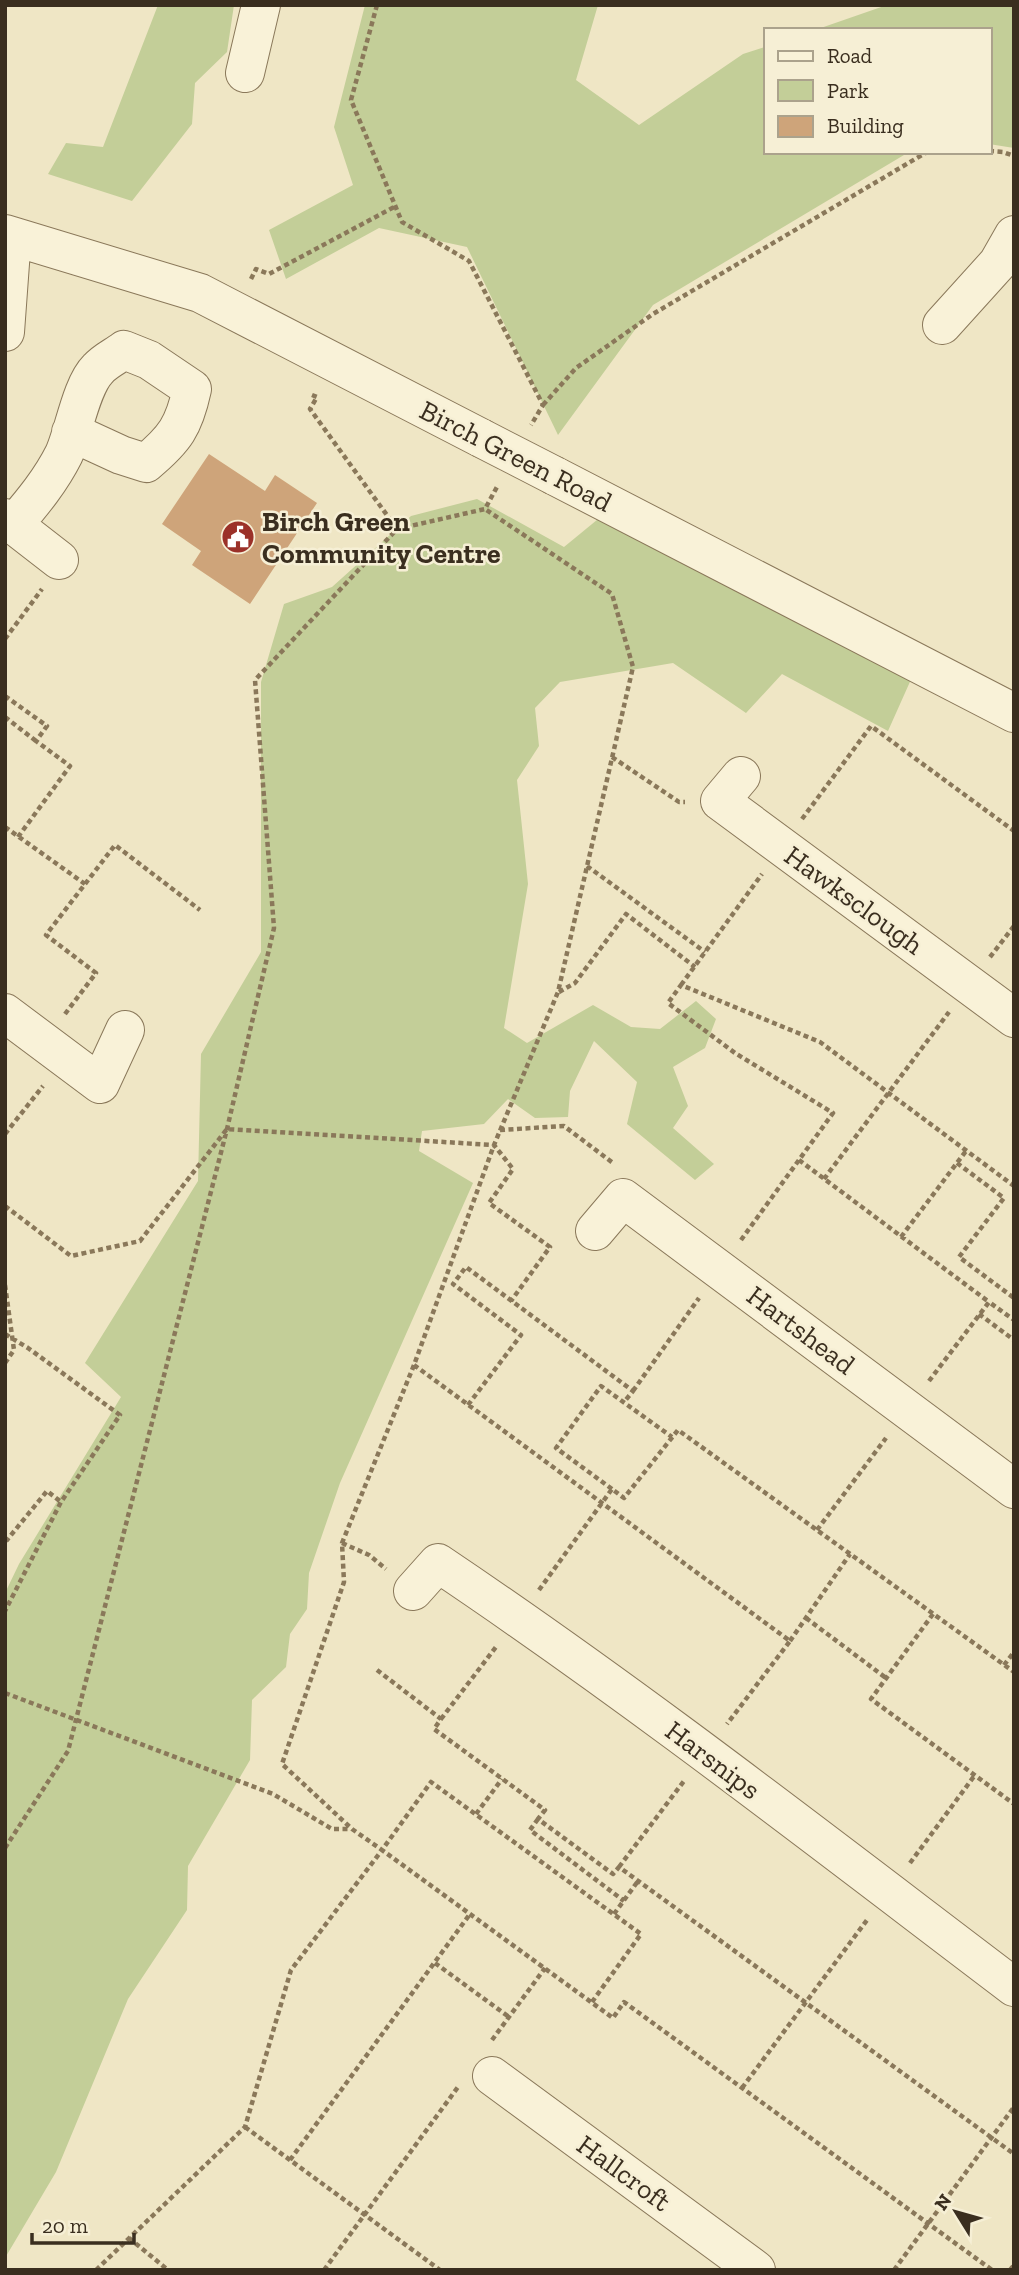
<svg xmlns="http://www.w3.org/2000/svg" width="1019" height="2275" viewBox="0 0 1019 2275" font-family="'Zilla Slab',serif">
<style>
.green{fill:#c3ce98}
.building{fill:#cea47a}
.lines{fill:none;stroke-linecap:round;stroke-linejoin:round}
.minor-casing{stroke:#8a785a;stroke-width:40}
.path{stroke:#8a785a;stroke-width:4.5;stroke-dasharray:5 3.5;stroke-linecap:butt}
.minor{stroke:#f9f2d8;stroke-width:38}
.minor-bridge-casing{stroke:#8a785a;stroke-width:40;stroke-linecap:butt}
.minor-bridge{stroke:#f9f2d8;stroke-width:38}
.labels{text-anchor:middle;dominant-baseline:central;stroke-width:5;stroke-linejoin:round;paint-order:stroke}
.street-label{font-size:28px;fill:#3a2e1f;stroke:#f6efd5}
.poi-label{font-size:28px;font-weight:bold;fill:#3a2e1f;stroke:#f6efd5;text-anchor:start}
</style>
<rect width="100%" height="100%" fill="#efe6c5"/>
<!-- green -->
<path class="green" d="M158,5h76l-7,47 -32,31 -3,41 -60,77 -84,-27 18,-31 37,4z
M365,5h233l-22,75 63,45 104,-71 22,-7v105h144l-256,153 -95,130 -91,-188 -88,-19 -93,51 -17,-49 84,-45 -19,-58z
M887,5h127v143l-25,-4v-114h-174z
M477,499l87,48 39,-32 310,160 -25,56 -106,-57 -36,39 -73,-50 -113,19 -25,26 4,38 -22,34 11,104 -24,144 23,15 66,-38 38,22 29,2 36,-28 20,18 -11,29 -32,19 15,39 -15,22 41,36 -19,16 -68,-56 10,-42 -43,-41 -24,50 -2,26 -33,1 -27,-19 -24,25 -62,7 -3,20 54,32 -133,300 -31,90 -2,36 -17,25 -4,33 -34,33 -2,60 -62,106 -1,44 -59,89 -72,173 -51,86v-665l14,-29 102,-167 -36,-34 113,-182 3,-127 60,-102v-270l23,-78 48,-17 79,-71z"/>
<!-- building -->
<path class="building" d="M209,454l56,37 10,-16 42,28 -67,101 -58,-39 9,-14 -39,-27z"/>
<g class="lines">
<defs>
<path id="minor" d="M245,73l16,-68
M5,234l195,59 281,145
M942,325l56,-62 16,-28
M5,332l7,-96
M555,476l459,237
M5,518l54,42
M14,524c19,-22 37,-44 50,-70 10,-22 17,-68 34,-85 7,-8 18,-13 26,-19l25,10 43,29c-8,37 -17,50 -46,74l-25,-8 -50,-23
M741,776l-21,25 294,217
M5,1013l95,71 25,-54
M595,1231l28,-33 391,291
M413,1591l25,-28c198,133 386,280 576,424
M492,2076l264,194"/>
</defs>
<!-- minor casing -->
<use href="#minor" class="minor-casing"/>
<!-- path -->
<path class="path" d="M377,5l-26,95 51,122 67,39 74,144 -12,20
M989,151l14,1 11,4
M251,279l5,-10 13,5 127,-68
M312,395l5,2 -7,12 87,120
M543,405l33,-37 77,-54 274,-162
M5,639l37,-50
M5,696l42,30 -11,15 34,25 -52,71
M5,717l31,24
M612,757l67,45h6
M802,819l69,-93 143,105
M5,827l80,57
M587,866l118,86
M990,957l24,-31
M681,985l81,-111
M559,992l16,-9 51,-69 69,53
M65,1014l31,-41 -50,-38 69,-90 85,65
M500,1130l64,-4 49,37
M5,1134l38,-48
M799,1160l190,142
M957,1163l47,35 -45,59 55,41
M824,1179l125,-167
M5,1206l66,50 69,-15 87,-112 267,16 19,24 -24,34 61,44 -39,54
M901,1237l65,-86
M741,1240l92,-127 -98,-60 -67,-50 13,-18 139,57 194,144
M5,1285l9,65 -9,13
M979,1314l35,26
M5,1334l23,14 92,67 -59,87 -56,109
M414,1365l376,276 -63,83
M929,1381l60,-79 25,18
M633,1391l66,-93
M468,1405l53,-70 -68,-51 13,-17 167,124 -9,11
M612,1489l-56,-41 45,-62 71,51
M817,1530l69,-92
M5,1539l2,1 40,-49 14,11
M342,1543l27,12 17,14
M539,1590l73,-101 12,9 54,-68 336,242
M933,1614l-62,85 143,105
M806,1618l80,60
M790,1641l60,-87
M1004,1665l10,-13
M377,1670l64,49 -7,10 111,81 -7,9 75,55 6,-7 395,287
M5,1693l268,101 59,35h19
M441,1719l55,-72
M476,1814l26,-35
M538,1819l-8,11 94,71
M5,1848l63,-97 159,-622 47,-201 -19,-248 142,-151 88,-20 13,-24
M910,1863l65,-88
M619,1867l65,-86
M614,1914l24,-33
M435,1963l74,54
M592,2002l49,-68 -210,-152 -49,68 231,168 11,-16 368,268
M492,2040l53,-72
M742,2088l125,-168
M245,2127l195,143
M290,2160l180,-246
M129,2238l39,32
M96,2270l149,-143 46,-157 91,-120 -30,-21 -70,-65 62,-182 -2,-39 72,-178 80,-220 64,-153 75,-325 -21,-73 -127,-85
M324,2270l134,-183
M894,2270l120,-163
M1010,2270l4,-5"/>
<!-- minor -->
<use href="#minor" class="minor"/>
<defs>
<path id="minor-bridge" d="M481,438l74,38"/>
</defs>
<!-- minor-bridge casing -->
<use href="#minor-bridge" class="minor-bridge-casing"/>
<!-- minor-bridge -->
<use href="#minor-bridge" class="minor-bridge"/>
</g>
<!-- icons -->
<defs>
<symbol id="civic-disc" viewBox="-11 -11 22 22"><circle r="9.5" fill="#9b3129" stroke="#f6efd5"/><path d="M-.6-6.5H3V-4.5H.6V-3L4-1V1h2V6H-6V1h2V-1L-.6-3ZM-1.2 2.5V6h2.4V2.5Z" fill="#fff"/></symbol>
</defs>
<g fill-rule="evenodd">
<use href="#civic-disc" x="219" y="518" width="38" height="38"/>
</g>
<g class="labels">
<!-- street labels -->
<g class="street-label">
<text transform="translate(516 456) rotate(27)">Birch Green Road</text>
<text transform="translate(854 900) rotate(36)">Hawksclough</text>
<text transform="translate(801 1330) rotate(37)">Hartshead</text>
<text transform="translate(713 1760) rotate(37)">Harsnips</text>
<text transform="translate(624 2173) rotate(36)">Hallcroft</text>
</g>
<!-- poi labels -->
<g class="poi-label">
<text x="262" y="521">Birch Green<tspan x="262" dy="32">Community Centre</tspan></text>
</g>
</g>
<!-- border -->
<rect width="1019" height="2275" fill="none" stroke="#3a2e1f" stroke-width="14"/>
<!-- legend -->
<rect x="764" y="28" width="228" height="126" fill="#f6efd5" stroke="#aba28c" stroke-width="2"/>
<rect x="778" y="51" width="35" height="10" fill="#f9f2d8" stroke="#aba28c" stroke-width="2"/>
<text x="827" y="63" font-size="21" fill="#3a2e1f">Road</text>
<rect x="778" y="80" width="35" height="21" fill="#c3ce98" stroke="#aba28c" stroke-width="2"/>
<text x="827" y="98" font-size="21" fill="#3a2e1f">Park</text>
<rect x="778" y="116" width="35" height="21" fill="#cea47a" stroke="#aba28c" stroke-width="2"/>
<text x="827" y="133" font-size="21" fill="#3a2e1f">Building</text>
<!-- north arrow -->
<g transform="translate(956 2212) rotate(307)" stroke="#f6efd5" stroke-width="5" paint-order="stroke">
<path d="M0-5L12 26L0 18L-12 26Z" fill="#3a2e1f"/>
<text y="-10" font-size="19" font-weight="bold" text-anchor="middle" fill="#3a2e1f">N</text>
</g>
<!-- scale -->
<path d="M32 2233v10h102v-10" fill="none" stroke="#3a2e1f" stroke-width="3.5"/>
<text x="42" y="2233" font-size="21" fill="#3a2e1f" stroke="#f6efd5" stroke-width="5" paint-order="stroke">20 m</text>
</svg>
